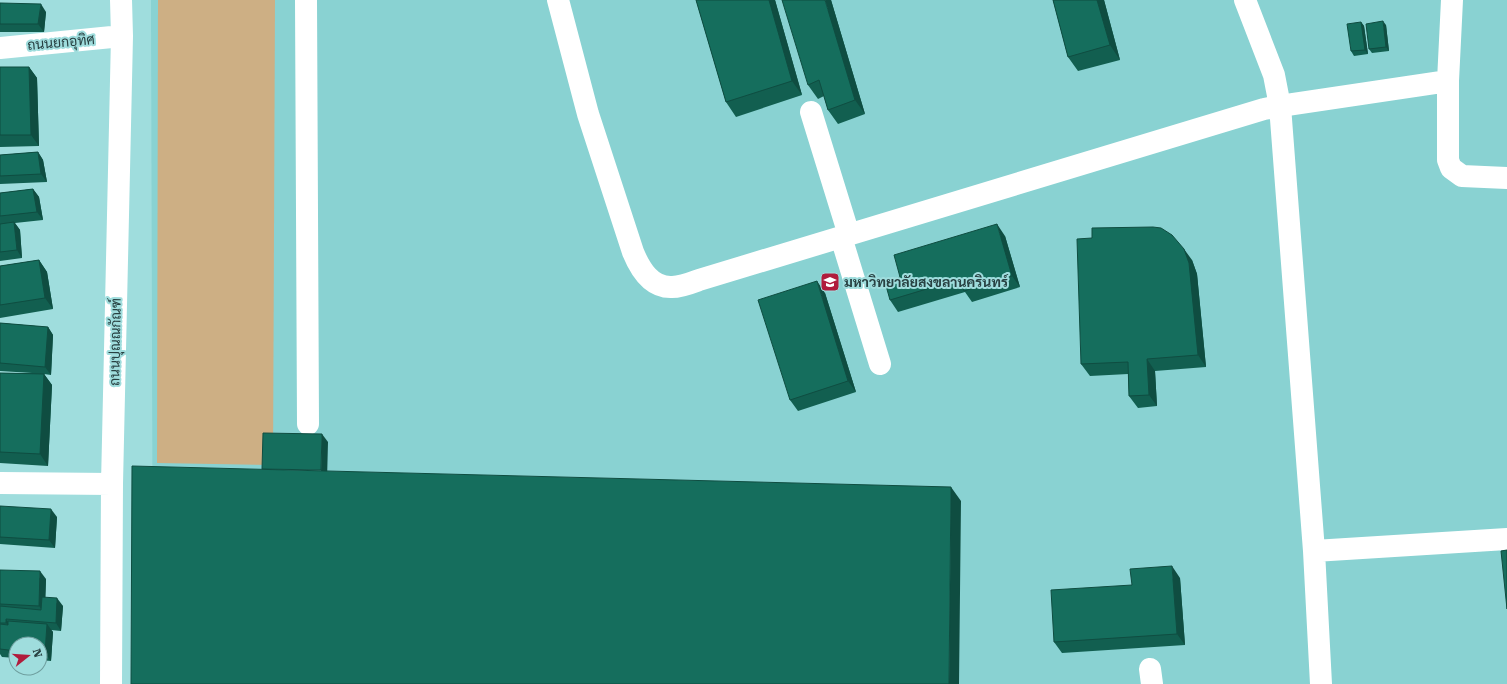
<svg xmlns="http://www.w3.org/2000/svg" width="1507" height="684" viewBox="0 0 1507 684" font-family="'Roboto Serif',Sarabun,serif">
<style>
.built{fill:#89d2d2}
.green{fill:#cdaf84}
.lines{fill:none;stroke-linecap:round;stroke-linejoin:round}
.minor{stroke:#fff;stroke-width:22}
.wall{fill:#125f50}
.shaded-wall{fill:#0f4d41}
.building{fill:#156e5d;stroke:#0f4d41}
.labels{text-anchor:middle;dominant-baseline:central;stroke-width:4;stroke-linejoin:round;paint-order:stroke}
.street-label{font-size:14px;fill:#284142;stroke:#9fdddd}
.poi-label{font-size:14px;font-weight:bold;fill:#284142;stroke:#9fdddd;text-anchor:start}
</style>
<rect width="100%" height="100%" fill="#9fdddd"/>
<!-- built -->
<path class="built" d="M151,0h1356v684h-1354z"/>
<!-- green -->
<path class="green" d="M158,0h117l-2,465 -116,-2z"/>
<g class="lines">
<!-- minor -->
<path class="minor" d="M306,0l2,424
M558,0l30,114 45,138c7,17 18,36 39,35 9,0 19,-4 27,-7l565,-171 16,-3 168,-25
M1245,0l29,75 6,31 34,445 7,133
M1452,0l-4,81v79l3,8 11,8 45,2
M0,48l122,-12
M811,112l38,123
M841,237l39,127
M0,483l112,1
M1314,551l193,-12
M1150,669l2,15
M111,684l1,-200 10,-448 -1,-36"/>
</g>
<!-- wall -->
<path class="wall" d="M696,0h79l27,95 -66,22 -10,-15z
M831,0l34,114 -27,10 -10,-14 -4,-14 -6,3 -10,-14z
M1053,0h51l16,60 -42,11 -10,-14z
M0,3l46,9 -2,20h-44z
M1361,22l3,4 4,28 -14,2 -3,-5z
M1386,25l3,26 -17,2 -3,-4z
M0,67h29l8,11 2,68 -39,1z
M38,152l5,8 4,22 -47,2v-29z
M33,189l6,8 4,23 -28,3 5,7 2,28 -22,3v-68z
M1005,236l15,51 -48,15 -7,-10 -67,20 -8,-12 10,-23z
M1092,238l100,22 5,14 9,93 -51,4 2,35 -19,2 -9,-12 -1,-22 -38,2 -9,-12z
M39,260l8,12 6,37 -53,9v-52z
M825,293l31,99 -58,19 -8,-11z
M0,323l48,4 5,8 -2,40 -7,-1 8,11 -4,81 -48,-3v-90h32l-32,-2z
M0,506l57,11 -2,31 -55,-4z
M0,570l46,9 -1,19 18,8 -2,25 -10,-1 2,2 -2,29 -11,-1v-16h-24v14l-14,-1 -2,-3z
M1180,578l5,67 -123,8 -8,-11 78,-57z"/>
<!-- shaded-wall -->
<path class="shaded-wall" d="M769,0h6l27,95 -10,-14z
M825,0h6l34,114 -10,-14z
M1097,0h7l16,60 -10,-15z
M41,4l5,8 -2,20 -6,-8z
M1383,21l3,4 3,26 -3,-4z
M1361,22l3,4 4,28 -3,-4z
M29,67l8,11 2,68 -8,-11z
M38,152l5,8 4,22 -6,-8z
M33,189l6,8 4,23 -6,-8z
M14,222l6,8 2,28 -5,-8z
M997,224l8,12 15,51 -8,-11z
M1184,249l8,11 5,14 9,93 -8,-12z
M39,260l8,12 6,37 -8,-11z
M817,281l8,12 31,99 -8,-11z
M48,327l5,8 -2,40 -6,-8z
M1147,359l8,12 2,35 -8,-11z
M44,374l8,11 -4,81 -8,-12z
M322,434l6,8 -1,38 -6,-8z
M951,487l10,14 -2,183h-10z
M51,509l6,8 -2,31 -6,-8z
M1172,566l8,12 5,67 -8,-11z
M40,571l6,8 -1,35 -6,-8z
M57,598l6,8 -2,25 -5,-8z
M6,619l6,8 -1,4 -5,-8z
M47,624l6,8 -2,29 -6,-8z"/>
<!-- building -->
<path class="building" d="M696,0h73l23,81 -66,21z
M782,0h43l30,100 -27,10 -9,-30 -11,5z
M1053,0h44l13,45 -42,12z
M0,3l41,1 -3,20h-38z
M1383,21l3,26 -17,2 -3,-25z
M1361,22l4,28 -14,1 -4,-27z
M0,67h29l2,68h-31z
M38,152l3,22 -41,2v-21z
M33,189l4,23 -37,4v-23z
M14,222l3,28 -17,2v-28z
M997,224l15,52 -48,15 -4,-12 -70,21 -5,-18 15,-5 -6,-22z
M1153,227l8,1 11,7 12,14 5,14 9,92 -51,4 2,36 -20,1 -1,-34 -47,2 -4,-125 15,-1v-10z
M39,260l6,38 -45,7v-39z
M817,281l31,100 -58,19 -32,-100z
M0,323l48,4 -3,40 -45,-4z
M0,373l44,1 -4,80 -40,-2z
M263,433l59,1 -1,36 -59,-1z
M132,466l819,21 -2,197h-818z
M0,506l51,3 -2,31 -49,-3z
M1507,550v59l-6,-58z
M1172,566l5,68 -123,8 -3,-52 81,-5 -2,-16z
M0,570l40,1 -1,35 -39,-2z
M42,597l15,1 -1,25 -50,-4v4h-6v-17l41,4z
M8,621l39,3 -2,29h-5v-9h-24v7l-16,-2v-25l8,1z"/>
<!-- icons -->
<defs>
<symbol id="university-square" viewBox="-11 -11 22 22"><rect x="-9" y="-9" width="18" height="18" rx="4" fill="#b01c3c" stroke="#9fdddd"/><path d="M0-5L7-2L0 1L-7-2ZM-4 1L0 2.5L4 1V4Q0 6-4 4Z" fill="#fff"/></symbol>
</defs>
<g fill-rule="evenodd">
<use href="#university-square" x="819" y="271" width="22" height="22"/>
</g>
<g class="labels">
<!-- street labels -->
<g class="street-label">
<text transform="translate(61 42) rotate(-5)">ถนนยกอุทิศ</text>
<text transform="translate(115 342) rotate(-89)">ถนนปุณณกัณฑ์</text>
</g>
<!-- poi labels -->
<g class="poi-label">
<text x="844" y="282">มหาวิทยาลัยสงขลานครินทร์</text>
</g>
</g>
<!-- north arrow -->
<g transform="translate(28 656) rotate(73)"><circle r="19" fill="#9fdddd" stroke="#6f9f9f"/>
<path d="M0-3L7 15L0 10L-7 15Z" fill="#b01c3c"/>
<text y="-6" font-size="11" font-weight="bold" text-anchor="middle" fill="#284142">N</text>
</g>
</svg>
